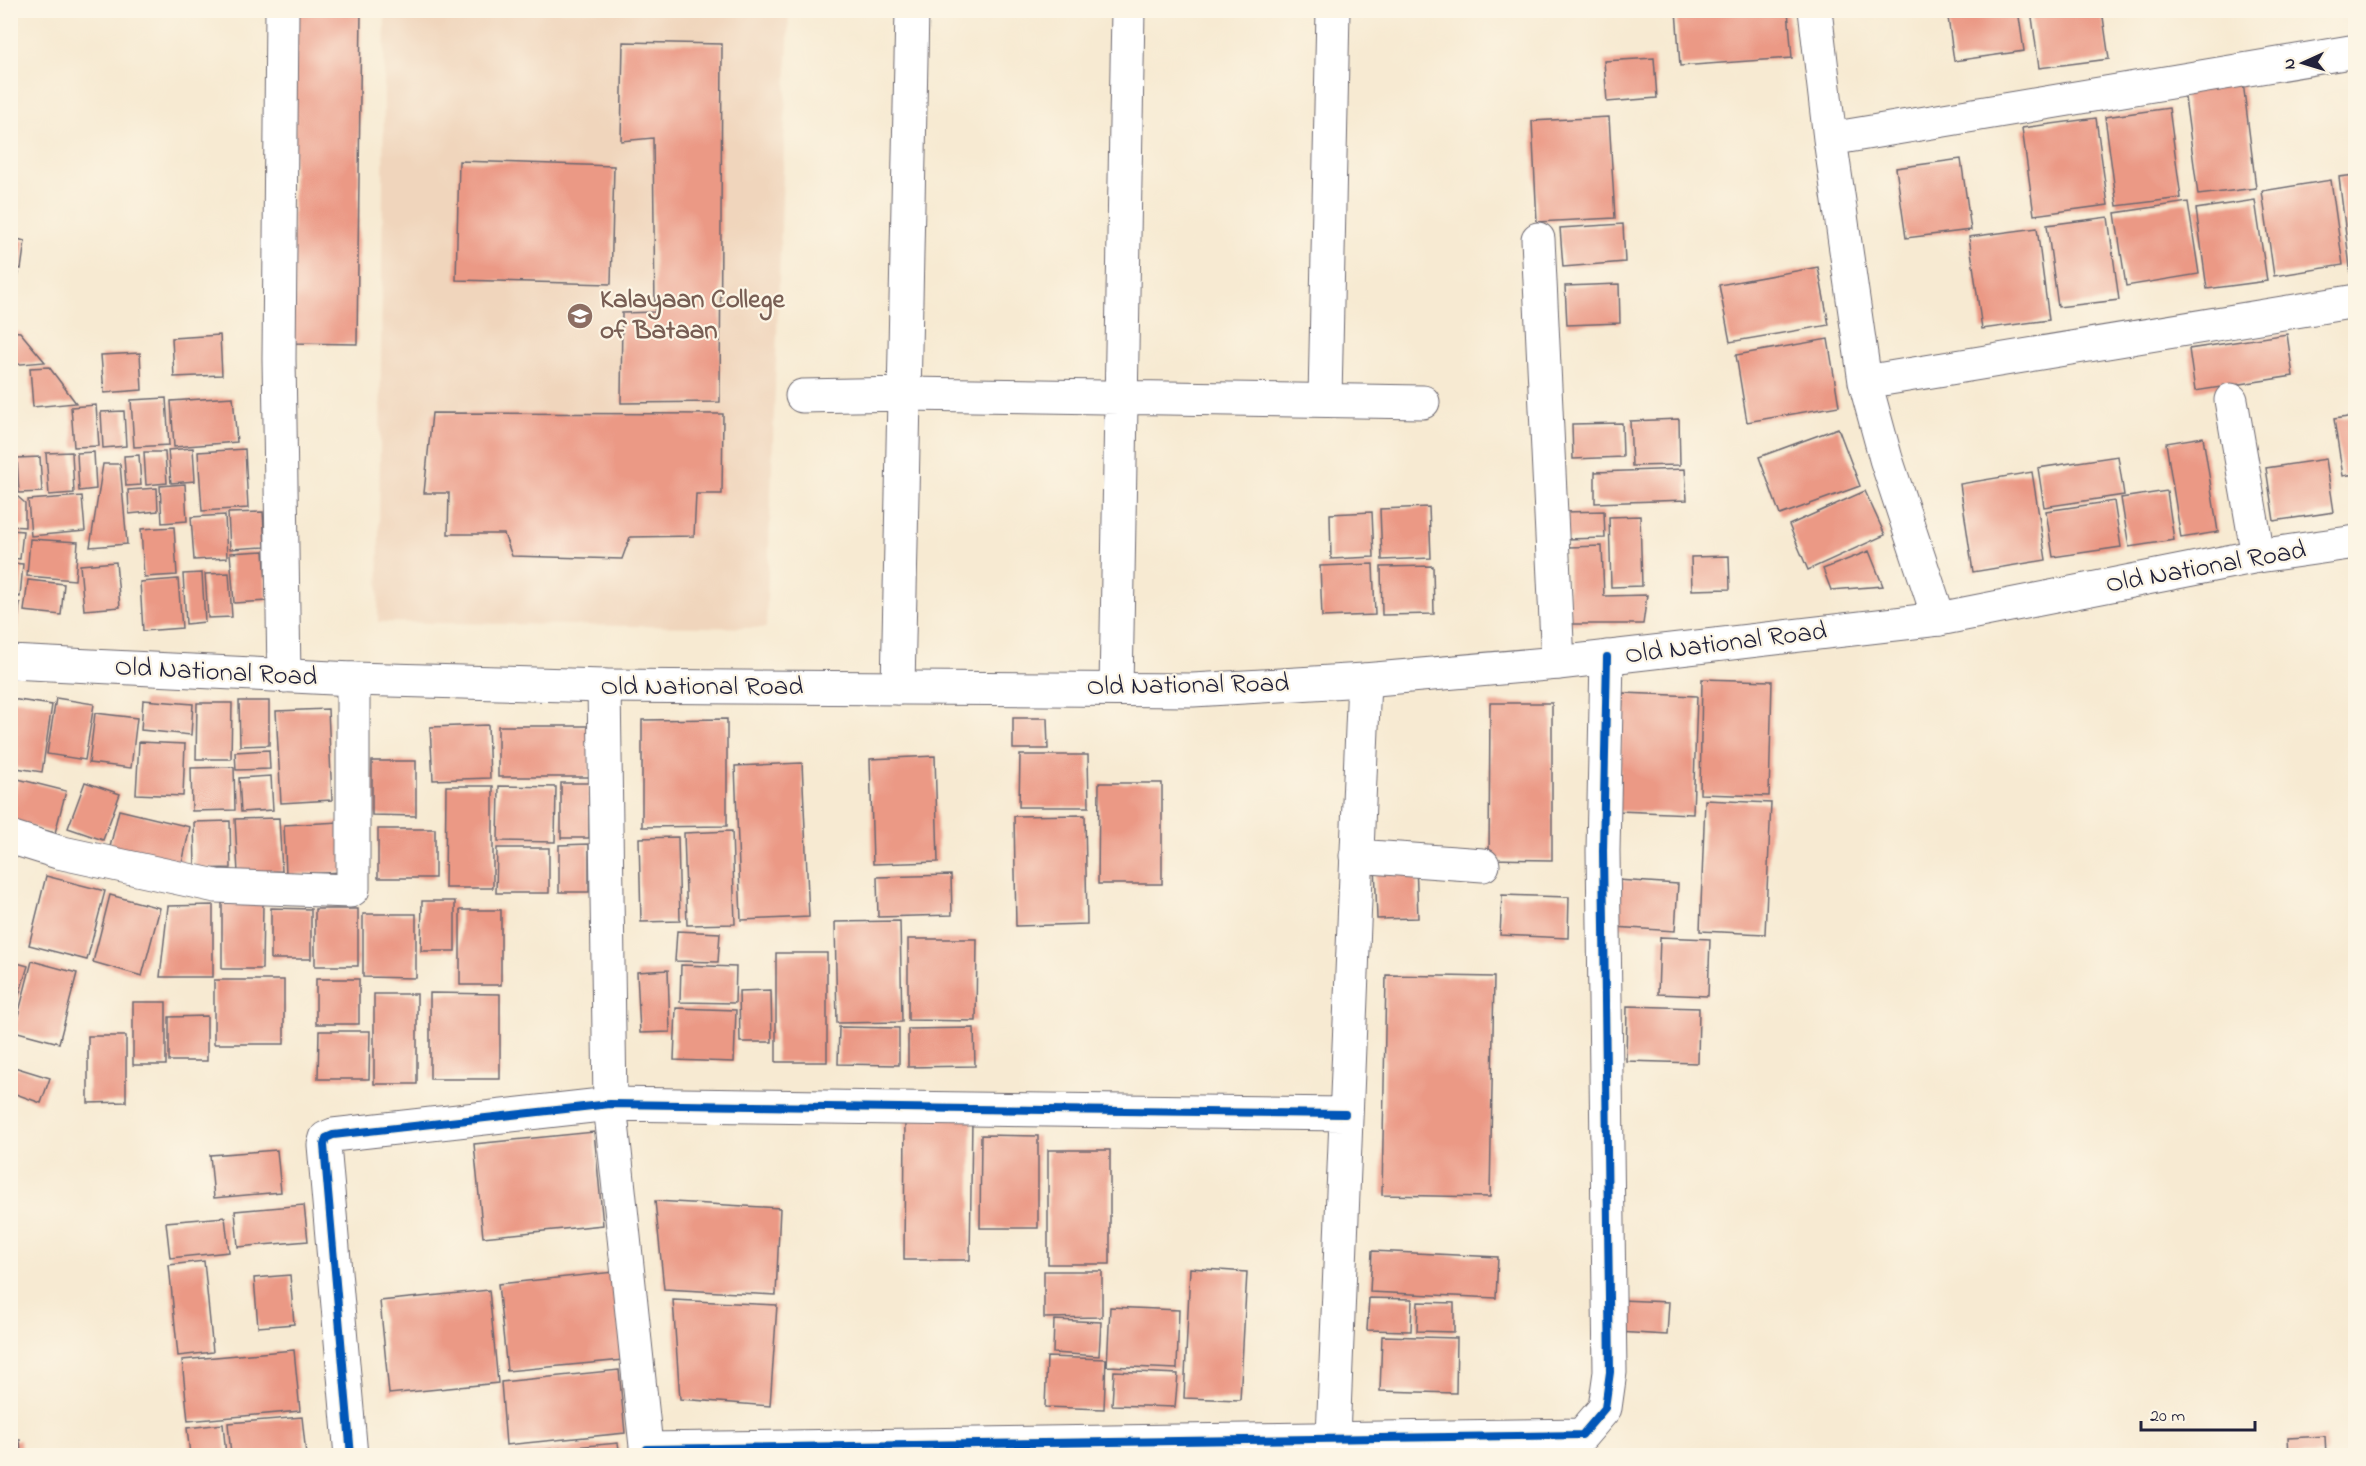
<svg xmlns="http://www.w3.org/2000/svg" width="2366" height="1466" viewBox="0 0 2366 1466" font-family="'Indie Flower',sans-serif">
<style>
.built{fill:#f0d5bc}
.building{fill:#eb9985}
.lines{fill:none;stroke-linecap:round;stroke-linejoin:round}
.minor-casing{stroke:#6d6870;stroke-width:35}
.major-casing{stroke:#6d6870;stroke-width:35}
.minor{stroke:#fff;stroke-width:33}
.major{stroke:#fff;stroke-width:33}
.cycleway-casing{stroke:#fcf5e5;stroke-width:11}
.cycleway{stroke:#0057b8;stroke-width:8}
.labels{text-anchor:middle;dominant-baseline:central;stroke-width:4.5;stroke-linejoin:round;paint-order:stroke}
.education-label{font-size:27px;font-weight:bold;fill:#785e54;stroke:#fcf5e5;text-anchor:start}
.street-label{font-size:27px;fill:#22223b;stroke:#fcf5e5}
</style>
<rect width="100%" height="100%" fill="#fcf5e5"/>
<filter id="ink" filterUnits="userSpaceOnUse"><feTurbulence type="fractalNoise" baseFrequency=".0167" numOctaves="2"/><feDisplacementMap in="SourceGraphic" scale="12" xChannelSelector="R" yChannelSelector="G"/><feConvolveMatrix kernelMatrix="1 2 1 2 8 2 1 2 1" color-interpolation-filters="sRGB"/></filter>
<filter id="wash" filterUnits="userSpaceOnUse"><feTurbulence type="fractalNoise" baseFrequency=".008" numOctaves="4" result="noise"/><feDisplacementMap in="SourceGraphic" scale="24" xChannelSelector="R" yChannelSelector="G"/><feGaussianBlur stdDeviation="1.35" result="paint"/><feColorMatrix in="noise" values="0 0 0 0 0 0 0 0 0 0 0 0 0 0 0 0 0 1.4 0 .05"/><feComposite in="paint" operator="in"/></filter>
<g filter="url(#wash)">
<rect width="100%" height="100%" fill="#f7ead2"/>
<!-- built -->
<path class="built" d="M385,11h404l-23,617 -388,-6z"/>
<g id="blocks">
<!-- building -->
<path class="building" d="M296,10h65l-4,334 -66,-1z
M1676,10h112l4,48 -112,8z
M1947,10h71l6,41 -70,10z
M2031,10h71l7,49 -70,9z
M623,42l99,2 -2,358 -99,1 1,-90 33,-1 -2,-174 -32,3z
M1654,58l3,40 -50,4 -3,-41z
M2243,82l13,106 -58,7 -14,-105z
M2169,108l12,90 -64,8 -12,-89z
M1609,117l6,101 -78,4 -5,-101z
M2096,118l12,87 -74,10 -12,-87z
M1961,159l10,71 -65,8 -10,-70z
M459,161l155,5 -3,118 -155,-4z
M2355,175v100l-4,1 -12,-99z
M2331,180l12,85 -69,11 -12,-85z
M2255,200l12,81 -60,8 -11,-80z
M2188,202l11,72 -73,12 -11,-73z
M2108,217l11,83 -61,7 -11,-82z
M1623,224l2,38 -62,5 -3,-39z
M2037,228l12,92 -67,9 -13,-92z
M10,237l15,4 -4,28 -11,-3z
M1818,267l11,58 -99,17 -11,-57z
M10,270l9,3 -8,26h-1z
M1619,284l1,39 -53,2 -2,-39z
M10,331l10,1 25,30 -35,3z
M2287,334l6,42 -98,15 -6,-42z
M220,335l2,40 -48,2 -2,-39z
M1828,339l11,67 -92,16 -11,-67z
M140,353l2,37 -38,3 -3,-38z
M49,367l27,36 -43,4 -3,-39z
M233,397l4,45 -63,5 -3,-46z
M166,398l3,47 -35,2 -3,-47z
M96,405l3,41 -25,1 -3,-40z
M124,411l2,35 -23,2 -2,-36z
M432,413l291,1 -1,80h-26l-2,42 -64,1 -8,22 -110,-3 -8,-22h-56l1,-41h-25z
M2355,416v58l-12,2 -9,-57z
M1679,419l1,46 -48,1 -2,-45z
M1622,423l1,34 -50,2 -1,-35z
M1838,428l22,58 -80,29 -21,-58z
M2203,437l15,95 -37,6 -15,-95z
M193,448l2,33 -24,2 -3,-33z
M245,449l3,59 -46,3 -4,-59z
M72,452l2,41 -25,2 -3,-42z
M94,452l2,37 -17,2 -2,-38z
M144,452h21l2,31 -21,2z
M139,455l2,30 -15,1 -2,-30z
M2118,456l6,39 -80,12 -6,-39z
M40,457l2,35 -23,1 -2,-35z
M2326,459l8,53 -60,9 -8,-53z
M103,464h17l7,80 -37,3z
M1685,469l2,31 -92,3v-31z
M2032,472l14,88 -73,12 -13,-88z
M185,484l2,37 -25,2 -2,-37z
M157,488l1,23 -29,3 -1,-24z
M10,490l15,13v24l-15,-1z
M1865,491l20,44 -77,35 -19,-45z
M2167,491l7,49 -45,7 -8,-49z
M82,496l3,35 -54,5 -3,-36z
M2114,501l7,46 -68,10 -7,-46z
M1429,507l2,51 -49,2 -2,-51z
M1604,511l1,27 -39,1 -1,-27z
M263,512l2,35 -35,2 -2,-36z
M1372,512l2,45 -43,2 -1,-45z
M225,515l2,43 -33,2 -3,-43z
M1640,516l2,70 -31,1 -2,-70z
M174,527l3,48 -33,2 -3,-48z
M10,530l13,1 -3,28 -10,-1z
M30,539l48,3 -3,38 -48,-4z
M1602,546l2,50 43,-1 -4,29h-74l-1,-77z
M264,551l3,50 -33,2 -4,-50z
M1869,551l14,35 -52,4 -8,-21z
M1729,556l1,33 -38,1 -1,-33z
M116,562l4,45 -36,3 -4,-45z
M10,563l13,1 -3,33 -10,-1z
M1373,564l2,51 -53,2 -2,-51z
M1433,566l1,48 -52,1 -1,-48z
M202,573l3,49 -19,2 -3,-50z
M229,573l3,44 -24,1 -3,-44z
M178,579l4,49 -39,3 -3,-49z
M28,580l36,4 -3,31 -37,-4z
M10,602l10,1 -3,25 -7,-1z
M1702,679l70,2 -3,115 -69,-2z
M1623,693l74,3 -4,118 -75,-3z
M56,698l38,6 -9,56 -38,-6z
M11,699l41,6 -10,67 -32,-5z
M143,700l50,4 -2,31 -50,-5z
M239,701h30v44l-29,1z
M197,703h35l-1,56h-35z
M1490,703h62v157l-63,-1z
M328,709l4,91 -51,3 -5,-92z
M95,713l42,5 -6,50 -42,-5z
M1013,718h34l1,31h-35z
M727,719v107l-85,1v-107z
M488,725l2,53 -57,2 -3,-53z
M498,726h92v51h-92z
M139,742l46,2 -2,52 -47,-2z
M269,750l1,19 -34,1 -1,-18z
M1020,755h68l1,52h-70z
M935,756l3,106 -65,2 -3,-105z
M372,761h44v55l-44,-1z
M802,763l7,154 -68,3 -6,-154z
M234,767l1,43 -43,1 -1,-43z
M271,776l2,34 -32,2 -2,-34z
M18,779l48,12 -11,42 -45,-12v-13z
M85,782l35,12 -17,46 -35,-12z
M561,783h28v55h-28z
M1099,783h63v101h-64z
M446,786h47v102h-48z
M499,786l57,1 -1,55 -57,-1z
M1705,800l66,3 -6,131 -65,-3z
M119,810l71,17 -8,37 -72,-17z
M1085,815l2,109 -71,2 -2,-110z
M279,818l3,53 -44,2 -3,-54z
M230,821l1,47 -36,1 -1,-47z
M340,822l3,50 -57,3 -2,-50z
M378,829h57v49h-57z
M732,831l3,93 -48,1 -3,-92z
M678,837l2,84 -39,1 -2,-84z
M589,844v48h-30v-47z
M497,848h52v45h-53z
M1416,863l2,55 -41,1 -2,-55z
M951,875l1,40 -74,2 -1,-40z
M46,876l59,15 -18,69 -58,-15z
M1617,880l61,4 -3,47 -61,-4z
M110,895l50,13 -18,68 -49,-14z
M1502,895l67,2 -1,41 -68,-3z
M422,901h33v50h-34z
M222,903h41l-1,66h-40z
M213,905v72h-53l8,-71z
M271,908l40,1v50h-40z
M315,909h43v57h-43z
M460,910h41v75h-41z
M363,914h53v64l-53,-1z
M900,921l2,101 -65,1 -2,-101z
M677,931l43,2 -2,29 -43,-1z
M1660,937l50,2 -2,57 -50,-2z
M908,939h69l-1,82 -68,-1z
M776,953h51v109h-51z
M10,961l18,5 -15,49 -3,-1z
M32,961l45,12 -18,70 -45,-12z
M681,965l55,2 -1,36 -55,-1z
M668,970l2,62 -30,1 -3,-61z
M1386,975l108,2 -4,220 -108,-2z
M316,979h43v45h-43z
M214,980h70v64h-70z
M771,990l1,52h-32l-1,-51z
M430,993l70,1v85h-70z
M374,994h43v90h-43z
M133,1002h33v63h-33z
M1627,1006l72,2 -1,55 -72,-2z
M676,1008l60,2 -2,52 -60,-2z
M207,1016v45h-38v-44z
M839,1027l60,1v37l-61,-1z
M974,1028l1,38 -67,1v-38z
M319,1031h51l-1,48h-51z
M88,1036h38v66l-38,1z
M11,1066l39,12 -9,25 -31,-11z
M905,1117l67,1 -2,142h-66z
M594,1132l9,93 -120,12 -9,-93z
M981,1135l57,1v92h-58z
M277,1150l4,42 -67,6 -4,-43z
M1048,1150h62v114h-62z
M655,1201l125,7 -4,87 -112,-6z
M304,1205l4,36 -70,6 -3,-36z
M225,1217l4,35 -59,6 -4,-36z
M1372,1251l126,6 -2,41 -126,-6z
M204,1261l9,91 -35,4 -9,-91z
M1190,1268l57,4 -7,128 -56,-2z
M1044,1271h58v46l-58,1z
M614,1272l9,88 -116,11 -9,-87z
M290,1275l4,49 -36,3 -4,-49z
M489,1290l9,93 -109,11 -9,-93z
M1369,1298l43,1 -1,32 -44,-1z
M673,1300l104,5 -7,101 -90,-7z
M1620,1300l49,2 -2,33 -49,-3z
M1418,1302l36,1v29l-37,-1z
M1110,1307l69,3 -2,59 -70,-3z
M1054,1320l47,2 -2,34 -46,-3z
M1382,1336l75,2 -1,55 -76,-2z
M294,1350l6,61 -112,10 -6,-61z
M1047,1357l59,2 -2,50 -59,-2z
M619,1370l6,63 -119,12 -5,-63z
M1114,1371l64,3 -3,33 -63,-2z
M302,1417l4,38h-75l-3,-32z
M223,1424l3,31h-36l-3,-27z
M2325,1436l1,19h-37l-1,-17z
M10,1440h10l1,15h-11z
M618,1443l2,12h-110v-2z"/>
</g>
</g>
<g filter="url(#ink)">
<use href="#blocks" fill-opacity="0" stroke="#6d6870" stroke-width="1.5"/>
<g class="lines">
<defs>
<path id="minor" d="M282,10l-3,349 5,317
M1815,10l15,129
M1538,239l20,424
M1865,382l491,-81
M802,396l104,-2 517,8
M1325,400l8,-390
M2231,400l27,156
M1939,619l-53,-160 -21,-77 -35,-243 526,-88
M604,686l6,418 37,352
M898,688l14,-678
M1116,689l12,-679
M10,837l48,15 158,34 134,5 3,-2v-210
M1356,856l127,9
M1333,1437l31,-757
M647,1449l935,-14 23,-27 5,-36 -7,-521 4,-194
M351,1456l-27,-311 2,-7 7,-3 277,-31 735,10"/>
<path id="major" d="M10,662l343,17 251,7 589,4 171,-10 194,-17 381,-44 319,-63 98,-14"/>
</defs>
<!-- minor casing -->
<use href="#minor" class="minor-casing"/>
<!-- major casing -->
<use href="#major" class="major-casing"/>
<!-- minor -->
<use href="#minor" class="minor"/>
<!-- major -->
<use href="#major" class="major"/>
<defs>
<path id="cycleway" d="M647,1449l935,-14 23,-27 5,-36 -7,-521 4,-194
M351,1456l-27,-311 2,-7 7,-3 277,-31 735,10"/>
</defs>
<!-- cycleway casing -->
<use href="#cycleway" class="cycleway-casing"/>
<!-- cycleway -->
<use href="#cycleway" class="cycleway"/>
</g>
</g>
<!-- icons -->
<defs>
<symbol id="university-disc" viewBox="-11 -11 22 22"><circle r="9.5" fill="#8d6e63" stroke="#fcf5e5"/><path d="M0-5L7-2L0 1L-7-2ZM-4 1L0 2.5L4 1V4Q0 6-4 4Z" fill="#fff"/></symbol>
</defs>
<g fill-rule="evenodd">
<use href="#university-disc" x="565" y="301" width="30" height="30"/>
</g>
<g class="labels">
<!-- education labels -->
<g class="education-label">
<text x="600" y="300">Kalayaan College<tspan x="600" dy="31">of Bataan</tspan></text>
</g>
<!-- street labels -->
<g class="street-label">
<text transform="translate(2206 568) rotate(-10)">Old National Road</text>
<text transform="translate(1726 644) rotate(-7)">Old National Road</text>
<text transform="translate(216 673) rotate(3)">Old National Road</text>
<text transform="translate(1188 686) rotate(-1)">Old National Road</text>
<text x="702" y="687">Old National Road</text>
</g>
</g>
<!-- margin -->
<rect width="2366" height="1466" fill="none" stroke="#fcf5e5" stroke-width="36"/>
<!-- north arrow -->
<g transform="translate(2303 63) rotate(266)" stroke="#fcf5e5" stroke-width="4.5" paint-order="stroke">
<path d="M0-4.5L10 22L0 15L-10 22Z" fill="#22223b"/>
<text y="-9" font-size="16" font-weight="bold" text-anchor="middle" fill="#22223b">N</text>
</g>
<!-- scale -->
<path d="M2141 1421v9h114v-9" fill="none" stroke="#22223b" stroke-width="3"/>
<text x="2150" y="1421" font-size="18" fill="#22223b" stroke="#fcf5e5" stroke-width="4.5" paint-order="stroke">20 m</text>
</svg>
